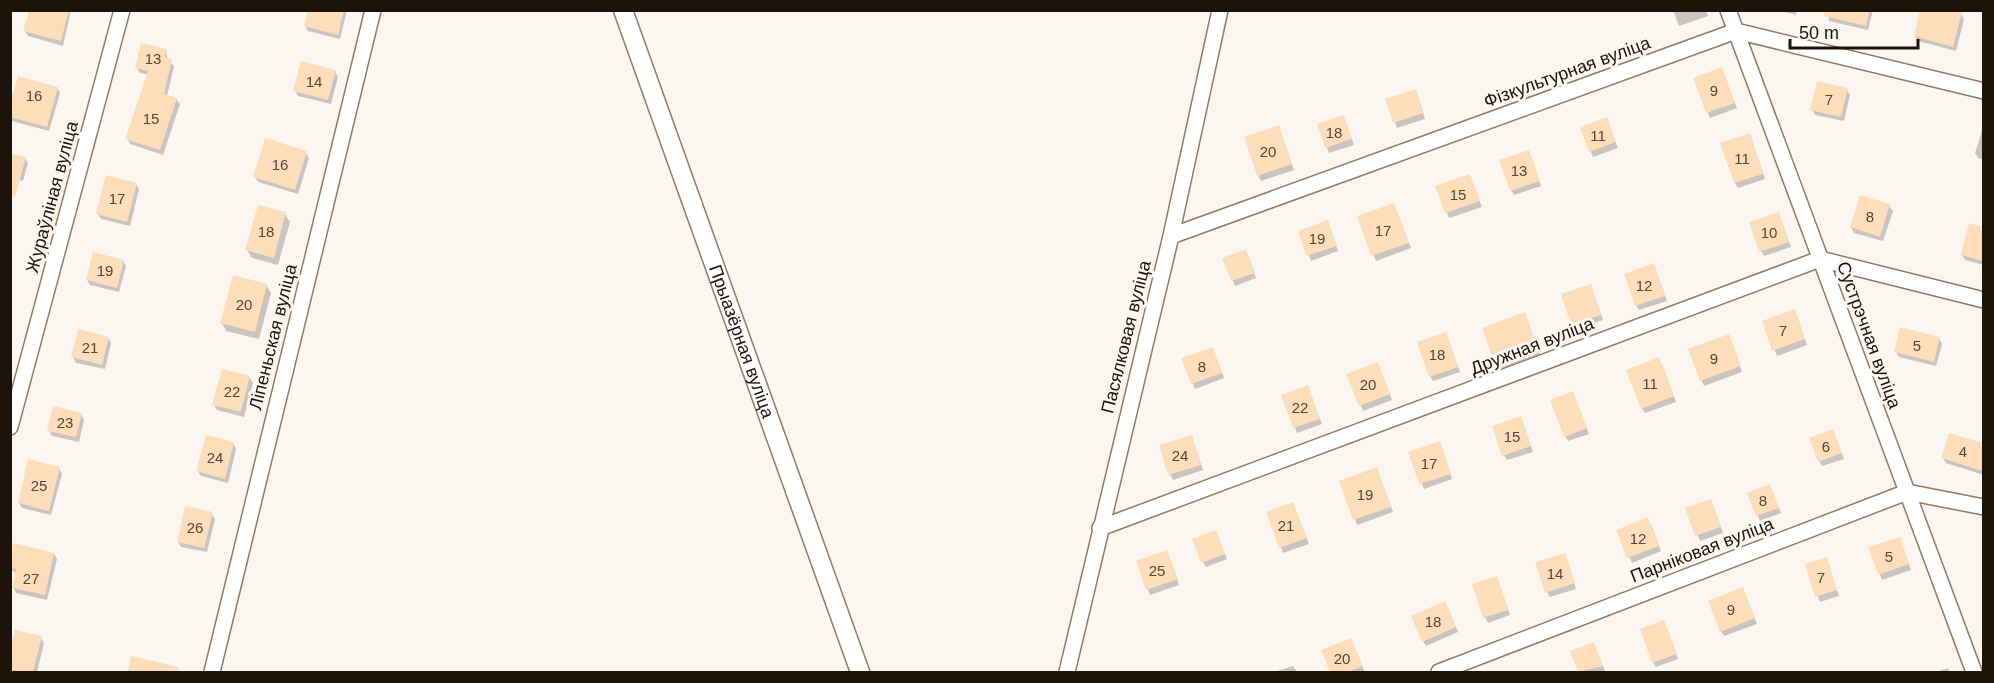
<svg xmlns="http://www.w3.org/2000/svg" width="1994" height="683" viewBox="0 0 1994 683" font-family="Helvetica,sans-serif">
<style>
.shadow{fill:#0003}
.building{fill:#fdddba}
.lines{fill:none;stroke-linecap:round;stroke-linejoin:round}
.minor-casing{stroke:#957a62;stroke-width:18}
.tertiary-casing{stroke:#957a62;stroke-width:21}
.minor{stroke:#fff;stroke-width:15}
.tertiary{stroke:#fff;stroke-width:18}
.labels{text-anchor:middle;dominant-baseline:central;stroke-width:6;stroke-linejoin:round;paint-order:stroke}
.number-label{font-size:15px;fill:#554635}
.street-label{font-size:18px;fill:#1d1309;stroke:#fcf6f1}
</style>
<rect width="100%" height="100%" fill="#fcf6f1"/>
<!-- shadow -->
<path class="shadow" d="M30,10h41l-8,36 -35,-10 -3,-5z
M309,10h38l-7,29 -32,-8 -3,-5z
M1673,10h33l2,6 -29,10z
M1778,10h19l-1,5z
M1828,10h45l-5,20 -39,-9z
M1922,10h27l12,4 3,5 -8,32 -38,-10 -3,-5z
M166,51l2,9 6,6 -7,30 9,3 4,5 -17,51 -33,-11 -3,-6 22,-63 -9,-2 -3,-5z
M335,71l3,6 -7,27 -33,-8 -3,-5z
M1724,74l13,34 -27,10 -15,-39z
M57,88l3,5 -11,38 -37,-10 -2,-12z
M1847,90l3,5 -6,26 -29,-6 -3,-5z
M1418,96l7,23 -28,9 -10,-28z
M1607,119l11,29 -25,9 -12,-29z
M1346,122l8,23 -25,8 -11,-28z
M1984,124v36l-6,-2 -3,-5z
M1279,127l15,43 -33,11 -3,-6z
M1752,140l13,39 -27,9 -3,-5z
M306,153l3,5 -11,36 -40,-12 -3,-5z
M1531,157l10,29 -27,9 -3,-5z
M25,158l3,5 -5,18 -8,-2z
M1470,176l12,31 -33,11 -12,-31z
M136,184l3,5 -9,37 -29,-7 -3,-5z
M1394,205l17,43 -35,13 -17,-44z
M1889,206l4,5 -10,30 -29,-8 -3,-6z
M285,214l5,8 -12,43 -26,-7 -5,-8z
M1779,214l12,33 -27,9 -3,-5z
M1970,225l14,3v37l-19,-5 -3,-5z
M1330,227l8,24 -27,10 -11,-29z
M1248,256l8,22 -21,8 -11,-27z
M123,261l3,5 -7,26 -29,-7 -3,-5z
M1654,265l13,36 -28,9 -3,-5z
M266,285l5,8 -12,46 -33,-8 -4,-8z
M1593,291l10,29 -27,9 -3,-5z
M1797,316l10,29 -30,11 -13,-34z
M1527,319l13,35 -40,15 -3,-5z
M108,338l3,5 -6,26 -29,-6 -3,-6z
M1939,338l3,6 -6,22 -37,-9 -3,-5z
M1448,339l12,33 -27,9 -3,-5z
M1731,341l11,31 -38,14 -14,-36z
M1215,354l9,24 -29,11 -12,-30z
M1662,364l14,38 -31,11 -3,-5z
M1380,369l12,31 -29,11 -15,-36z
M249,377l4,6 -9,34 -27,-7 -3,-5z
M1310,392l12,32 -25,9 -14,-38z
M1573,393l16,41 -21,7 -3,-5z
M81,414l3,6 -5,22 -27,-6 -3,-6z
M1523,423l10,29 -26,8 -3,-5z
M1950,435l34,10v30l-38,-12 -3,-5z
M1835,436l9,23 -22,7 -3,-5z
M1192,437l11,33 -30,10 -3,-6z
M233,443l3,6 -8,34 -27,-7 -3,-5z
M1442,448l10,31 -28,10 -14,-36z
M59,468l3,6 -11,41 -29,-7 -3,-5z
M1379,474l14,38 -36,13 -16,-43z
M1770,486l11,27 -21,8 -11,-27z
M1293,504l16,40 -26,9 -15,-40z
M1713,506l10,27 -23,8 -13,-32z
M212,514l3,5 -8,33 -26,-5 -3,-6z
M1651,524l10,27 -29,12 -14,-33z
M1216,532l11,27 -21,8 -3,-5z
M1902,544l9,26 -29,10 -12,-32z
M14,545l40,9 3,5 -10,41 -31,-7 -3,-6 3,-14 -6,-4z
M1167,552l12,33 -29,10 -13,-33z
M1826,558l13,38 -19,6 -14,-37z
M1567,560l9,29 -26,8 -3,-5z
M1499,583l11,32 -22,8 -3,-6z
M1745,594l12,30 -33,12 -3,-5z
M1448,608l10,24 -32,14 -3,-5z
M1666,627l12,32 -22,8 -3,-5z
M41,638l3,5 -7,29h-27v-17z
M1353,645l12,27h-33l-9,-21z
M1596,649l9,22 -25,1 -8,-20z
M1293,666l4,6h-23z
M1948,668l2,4h-14z"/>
<!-- building -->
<path class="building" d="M29,10h40l-8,31 -38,-10z
M308,10h36l-6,25 -34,-9z
M1825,10h45l-4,16 -42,-10z
M1920,10l42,2 -9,35 -39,-11z
M141,43l26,6 -2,8 7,2 -8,35 13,4 -17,52 -35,-11 23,-68 -13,-3z
M301,61l35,9 -8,30 -35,-9z
M1722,67l13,36 -29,10 -13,-35z
M18,76l40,11 -11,40 -37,-10v-14z
M1817,81l31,7 -7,29 -31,-7z
M1416,89l7,24 -30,10 -8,-24z
M1344,115l8,24 -27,9 -8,-24z
M1607,117l9,25 -27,10 -9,-25z
M1279,125l13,39 -35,12 -13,-39z
M1750,133l13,41 -29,9 -14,-40z
M265,138l42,13 -12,39 -42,-13z
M1529,150l11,31 -30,10 -11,-31z
M10,153l16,4 -11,40 -5,-1z
M1470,174l10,27 -35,12 -10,-27z
M106,175l31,8 -10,39 -31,-8z
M1860,195l30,9 -10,33 -30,-10z
M1394,203l15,40 -38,13 -14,-40z
M258,205l28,7 -12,46 -29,-8z
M1779,212l10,30 -30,10 -10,-30z
M1328,220l9,26 -31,10 -8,-25z
M1969,223l14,4v34l-22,-6z
M1246,249l9,24 -24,8 -9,-23z
M93,252l31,8 -7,28 -31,-8z
M1654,263l11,33 -30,10 -11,-32z
M233,275l34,9 -12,48 -35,-9z
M1591,284l10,31 -30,10 -10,-31z
M1795,309l10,30 -33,12 -10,-30z
M1525,312l13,37 -43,16 -13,-37z
M1900,327l40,10 -6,25 -40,-10z
M78,329l31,8 -7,28 -31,-8z
M1446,332l12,35 -29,10 -12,-35z
M1729,334l12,32 -41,15 -12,-32z
M1213,347l9,26 -31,11 -10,-26z
M1659,357l15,39 -33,13 -15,-39z
M1378,362l12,32 -31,12 -13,-32z
M222,369l28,7 -9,36 -29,-7z
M1308,385l12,34 -27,9 -12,-33z
M1573,391l14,37 -23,9 -14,-37z
M53,406l29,7 -6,24 -29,-6z
M1521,416l10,30 -29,10 -10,-30z
M1833,429l9,24 -24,9 -9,-24z
M1949,433l34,10v28l-42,-13z
M206,435l28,7 -9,37 -29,-8z
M1192,435l9,30 -33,10 -9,-30z
M1440,441l11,33 -32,10 -11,-32z
M28,459l32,8 -11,44 -31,-8z
M1377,467l14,40 -38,13 -14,-39z
M1770,484l9,24 -23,8 -9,-23z
M1711,499l10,28 -26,9 -10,-28z
M1293,502l14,36 -28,10 -13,-36z
M185,506l28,6 -9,36 -27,-6z
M1648,517l11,29 -32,12 -11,-28z
M1216,530l9,24 -24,9 -9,-24z
M1900,537l9,27 -31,11 -10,-28z
M13,543l41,10 -9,42 -33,-7 4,-19 -6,-1z
M1167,550l11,29 -32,11 -10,-29z
M1565,553l10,30 -30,10 -10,-31z
M1827,557l10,33 -22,7 -10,-33z
M1497,576l11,34 -25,8 -11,-34z
M1743,587l12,31 -35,14 -12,-31z
M1445,601l11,26 -34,15 -11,-26z
M1664,620l13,34 -25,9 -12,-34z
M15,630l27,6 -9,36 -23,-2v-21z
M1351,638l12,28 -15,6h-18l-9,-22z
M1594,642l9,24 -25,6 -8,-21z
M131,656l48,11 -1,5h-50z"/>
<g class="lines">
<defs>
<path id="minor" d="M1728,10l246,662
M1171,236l565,-205 248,60
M10,427l112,-417
M1100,528l720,-269 164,41
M212,672l161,-662
M1067,672l104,-436 49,-226
M1439,672l468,-180 77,15"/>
<g id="tertiary">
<path id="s1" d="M623,10l237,662"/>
</g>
</defs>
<!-- minor casing -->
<use href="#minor" class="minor-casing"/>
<!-- tertiary casing -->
<use href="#tertiary" class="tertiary-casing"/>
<!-- minor -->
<use href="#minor" class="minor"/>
<!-- tertiary -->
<use href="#tertiary" class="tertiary"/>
</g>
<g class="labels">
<!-- number labels -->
<g class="number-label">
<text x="153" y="58">13</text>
<text x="314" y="81">14</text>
<text x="1714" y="90">9</text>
<text x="34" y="95">16</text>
<text x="1829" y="99">7</text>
<text x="151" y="118">15</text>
<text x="1334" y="132">18</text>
<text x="1598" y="135">11</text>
<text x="1268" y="151">20</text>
<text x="1742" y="158">11</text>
<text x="280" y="164">16</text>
<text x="1519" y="170">13</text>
<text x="1458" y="194">15</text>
<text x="117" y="198">17</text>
<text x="1870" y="216">8</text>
<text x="1383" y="230">17</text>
<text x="266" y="231">18</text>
<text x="1769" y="232">10</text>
<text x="1317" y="238">19</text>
<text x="105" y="270">19</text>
<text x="1644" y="285">12</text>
<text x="244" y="304">20</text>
<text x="1783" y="330">7</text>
<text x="1917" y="345">5</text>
<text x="90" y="347">21</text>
<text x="1437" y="354">18</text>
<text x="1714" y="358">9</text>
<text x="1202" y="366">8</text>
<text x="1650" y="383">11</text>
<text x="1368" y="384">20</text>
<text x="232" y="391">22</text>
<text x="1300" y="407">22</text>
<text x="65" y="422">23</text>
<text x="1512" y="436">15</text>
<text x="1826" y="446">6</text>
<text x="1963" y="451">4</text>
<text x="1180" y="455">24</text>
<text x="215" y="457">24</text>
<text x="1429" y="463">17</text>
<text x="39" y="485">25</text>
<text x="1365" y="494">19</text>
<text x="1763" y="500">8</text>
<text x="1286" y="525">21</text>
<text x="195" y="527">26</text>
<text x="1638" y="538">12</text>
<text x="1889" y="556">5</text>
<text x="1157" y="570">25</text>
<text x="1555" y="573">14</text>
<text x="1821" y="577">7</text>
<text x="31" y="578">27</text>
<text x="1731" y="609">9</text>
<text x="1433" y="621">18</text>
<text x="1342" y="658">20</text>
</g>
<!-- street labels -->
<g class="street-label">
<text transform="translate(1567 72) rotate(-20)">Фізкультурная вуліца</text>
<text transform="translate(52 197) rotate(-75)">Жураўліная вуліца</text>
<text transform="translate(1869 335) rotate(70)">Сустрэчная вуліца</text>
<text transform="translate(273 337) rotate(-76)">Ліпеньская вуліца</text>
<text transform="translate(1126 337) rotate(-76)">Пасялковая вуліца</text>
<text stroke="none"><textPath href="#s1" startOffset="352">Прыазёрная вуліца</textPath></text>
<text transform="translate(1532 346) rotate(-21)">Дружная вуліца</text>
<text transform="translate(1702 550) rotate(-21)">Парніковая вуліца</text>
</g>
</g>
<!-- border -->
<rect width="1994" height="683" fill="none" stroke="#1d1309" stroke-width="24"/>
<!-- scale -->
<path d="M1790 39v9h128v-9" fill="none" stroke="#1d1309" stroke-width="3"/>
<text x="1799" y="39" font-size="18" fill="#1d1309" stroke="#fcf6f1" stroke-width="4.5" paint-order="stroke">50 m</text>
</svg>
